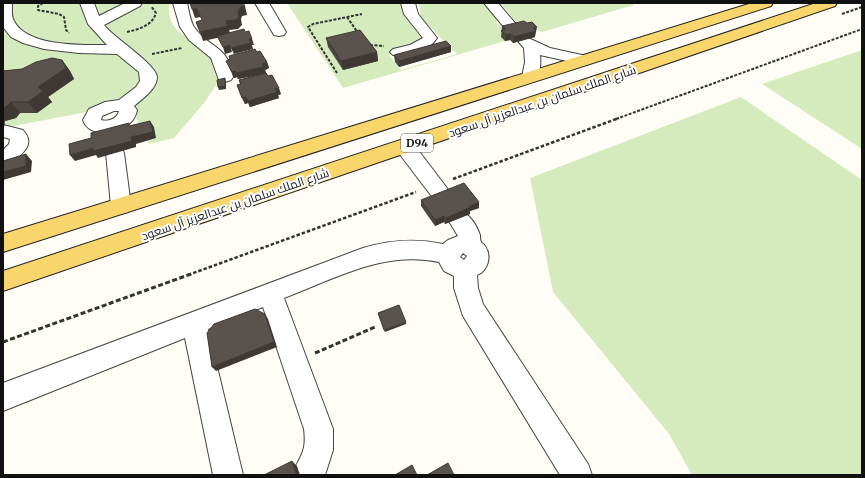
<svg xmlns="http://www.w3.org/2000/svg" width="865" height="478" viewBox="0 0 865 478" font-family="Merriweather,Cairo,serif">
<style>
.green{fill:#d5ebbd}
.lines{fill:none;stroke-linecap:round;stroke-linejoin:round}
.minor-casing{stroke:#444;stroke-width:2}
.major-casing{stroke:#222;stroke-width:2}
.path-far2{stroke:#333;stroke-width:2;stroke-dasharray:3 1.5;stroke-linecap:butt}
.path-far1{stroke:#333;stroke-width:2.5;stroke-dasharray:3.5 2;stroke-linecap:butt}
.path{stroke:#333;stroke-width:3;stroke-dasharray:5 2.5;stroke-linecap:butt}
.minor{fill:#fff;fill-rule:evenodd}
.major{fill:#f9d66b;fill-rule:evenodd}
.wall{fill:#4d4742}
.shaded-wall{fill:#3f3936}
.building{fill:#5a524d;stroke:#3f3936}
.labels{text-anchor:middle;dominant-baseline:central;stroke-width:4;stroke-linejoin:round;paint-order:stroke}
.shield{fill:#fff;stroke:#585858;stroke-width:1}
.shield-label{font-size:11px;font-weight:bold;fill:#111}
.street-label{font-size:12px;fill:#111;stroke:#fff}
</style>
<rect width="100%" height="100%" fill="#fffdf5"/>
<!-- green -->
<path class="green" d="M3,3h166c-1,31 15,28 32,45 8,7 15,18 22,27l-19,28 -30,35 -25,6 -20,-40 -126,24z
M287,3h120v14l19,23 -8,8 -29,7 12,15 56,-16 -36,-36 -2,-15h66l10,13 2,7 15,12 -11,2 4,4 -162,47z
M501,3h131l2,2 -92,27 -11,-4 -8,3z
M862,50v99l-100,-65z
M741,97l121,83v295h-170l-23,-41 -116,-142 -23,-114z"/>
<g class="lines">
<defs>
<path id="minor" d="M3,3h9c0,6 -1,13 2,18 13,26 68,24 93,24l-19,-21 -8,-21h14l5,13 26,-13h17l-2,3 -36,19c10,13 52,39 53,52 0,12 -15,22 -23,29l3,4c-1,4 -2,8 -5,11 -11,13 -43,18 -49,-1l6,-11 16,-7 14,-2 17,-13 4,-6 -1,-9 -22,-18 -38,-1 -35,-4 -21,-6 -12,-6 -8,-10zM114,111h5c-2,8 -11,11 -18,9l1,-4z
M173,3h14c2,8 3,17 7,24 15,22 34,17 39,50l-2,3 -6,2 -6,-2 -8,-22 -22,-18 -9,-13z
M255,3h14l17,29 -2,3 -5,1 -5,-1z
M401,3h14l3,11 19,24c-8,13 -29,21 -44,17l-3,-3 3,-3 17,-4 13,-7 -19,-24z
M484,3h14l22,26 -2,3 -5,1 -5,-1z
M524,36l26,12 41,9 2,3 -2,3 -6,2 -45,-10c1,8 0,19 -4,25l-6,2 -6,-2 -2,-3 3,-15 -1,-14 -7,-8 2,-3z
M3,125l20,5c2,3 5,6 5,9 3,11 -16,24 -25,27v-16l6,-6 1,-5 -7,-2z
M405,141l7,1 38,50 3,5 -3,5 -7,3 -7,-3 -38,-50 -2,-5 2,-5z
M115,146l7,2 2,5 7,53 -3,6 -7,2 -7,-2 -3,-6 -5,-53 2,-5z
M458,210c11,3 18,14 22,25 0,2 0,5 1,7 0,1 3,2 4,4 7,10 3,25 -8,29l1,13 5,16 105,160 4,11h-32l-97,-159 -9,-28v-12l-10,-5 -5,-9c-55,-12 -105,17 -155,36l49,131v21l-8,25h-33c8,-20 15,-22 12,-46l-41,-122 -55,22 35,146h-30l-28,-137 -182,73v-28l360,-135c27,-8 52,-10 80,-4l5,-4 10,-4 -11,-18 3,-6zM463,253l4,3 -3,4 -4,-3z"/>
<path id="major" d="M752,3h21l-2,3 -768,246v-18z
M816,3h21l-2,3 -832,285v-20z"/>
</defs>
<!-- minor casing -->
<use href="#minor" class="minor-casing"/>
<!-- major casing -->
<use href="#major" class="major-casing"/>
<!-- path-far2 -->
<path class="path-far2" d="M43,3l-5,3v4l21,4 5,3 2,13 3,3
M842,14l20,-7
M347,17l11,16
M127,32c12,-3 25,-6 29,-19l-5,-7
M370,45l14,1
M152,54l30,-6
M337,73l-29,-46 5,-3 49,-10
M616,119l246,-90"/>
<!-- path-far1 -->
<path class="path-far1" d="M453,179l166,-61
M188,275l228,-83"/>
<!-- path -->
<path class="path" d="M3,342l188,-68
M315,353l60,-26"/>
<!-- minor -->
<use href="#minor" class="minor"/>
<!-- major -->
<use href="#major" class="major"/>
</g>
<!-- wall -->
<path class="wall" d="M502,26l34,7h-1v4l-22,6 -3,-3 -5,1 -4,-4z
M326,38l51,14 1,9 -35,9 -15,-23z
M451,46v6l-52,15 -4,-5 -1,-7z
M257,52l10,10 2,6 -4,2 1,3 15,21 -3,1 1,3 -29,9 -2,-4 -3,1 -8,-19 3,-1 -1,-4 20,-5 -21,4 -1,-2 -3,1 -8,-17 4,-1 -1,-4z
M62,60l8,11 4,8 -26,18 4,5 -15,11h-17l-4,5 -11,3 -2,-50 19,-2z
M421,200l58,8 -9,3v3l-25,10 -1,-2 -9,4 -14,-20z"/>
<!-- shaded-wall -->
<path class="shaded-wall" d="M245,6l2,9 -5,1 -1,3 1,6 -4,4 -9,1 2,5 -28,6 -3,-9 26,-11 12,-10 2,-4z
M197,8l4,9 -6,1 -3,-9z
M537,27l-2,10 -22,6 1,-6 19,-9z
M511,34l-1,6 -5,1 1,-6z
M249,39h3l2,6h-2l1,4 -19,5 -3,-6z
M230,45l2,7 -7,2 -2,-7z
M451,46v6l-52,15v-6z
M377,52l1,9 -35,9 -2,-9z
M62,60l8,11 4,8 -26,18 4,5 -15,11 -9,-11 10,-15z
M267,62l2,6 -4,2 1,3 -28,6 -2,-6z
M235,71l2,6 -3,1 -2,-6z
M225,78l1,4v7l-7,1 -1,-3z
M279,88l2,6 -3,1 1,3 -29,9 -2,-6z
M246,97l2,6 -3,1 -3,-6z
M11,102l9,11 -4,5 -11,3 -2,15v-28z
M150,121l4,6 2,11 -20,6v3l-38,11 -2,-3 -21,6 -5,-6 61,-18z
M26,154l6,7 -1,11 -28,8v-8z
M479,202v6l-9,3v3l-25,10 1,-6 23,-12z
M444,216v6l-9,4v-6z
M265,314l3,5 9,28 -61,24 -4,-4z
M406,322v2l-21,8 -1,-2z
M292,461l5,5 3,9h-4z"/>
<!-- building -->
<path class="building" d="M190,3h53l2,3 -5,1 -2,4 1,6 -4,3 -9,1 2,5 -28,6 -4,-10 6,-2 -5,-12 -5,1z
M524,21l3,2 5,-1 5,5 -4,1 3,3 -22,6 -3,-3 -5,1 -5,-4 5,-2 -4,-3z
M244,29l1,3 4,-1 3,8h-3l2,4 -20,5 -1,-3 -7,2 -6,-11z
M360,30l17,22 -36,9 -15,-23z
M446,41l5,5 -52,15 -5,-6z
M255,49l2,3 3,-1 7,11 -5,2 2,3 -28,6 -1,-2 -3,1 -6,-11 4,-2 -1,-3z
M52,58l10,2 4,8 -28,19 5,4 -15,11h-17l-5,5 -3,1v-37l19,-2 14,-7z
M266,73l2,3 4,-1 7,13 -4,1 2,3 -29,9 -2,-4 -4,1 -5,-13 4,-1 -2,-4z
M225,78v8l-7,1 -1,-7z
M150,121l3,11 -22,5 1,4 -39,10v-3l-23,7 -1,-11 22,-6v-5l38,-10v3z
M26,154v12l-23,6v-11z
M464,183l15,19 -10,4 2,1 -25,11 -2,-2 -9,4 -14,-20z
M399,305l7,17 -22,8 -6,-17z
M255,309l10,5 9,28 -62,25 -5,-34 7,-9z
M292,461l4,14h-32z
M448,463l6,12h-27z
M412,465l5,10h-22z"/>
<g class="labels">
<!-- shield labels -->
<rect class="shield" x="401" y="134" width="32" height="18" rx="3"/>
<g class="shield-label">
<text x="417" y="143">D94</text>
</g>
<!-- street labels -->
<g class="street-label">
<text transform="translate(542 101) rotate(-19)">شارع الملك سلمان بن عبدالعزيز آل سعود</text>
<text transform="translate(235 204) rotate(-19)">شارع الملك سلمان بن عبدالعزيز آل سعود</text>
</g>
</g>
<!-- border -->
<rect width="865" height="478" fill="none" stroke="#111111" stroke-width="8"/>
</svg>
